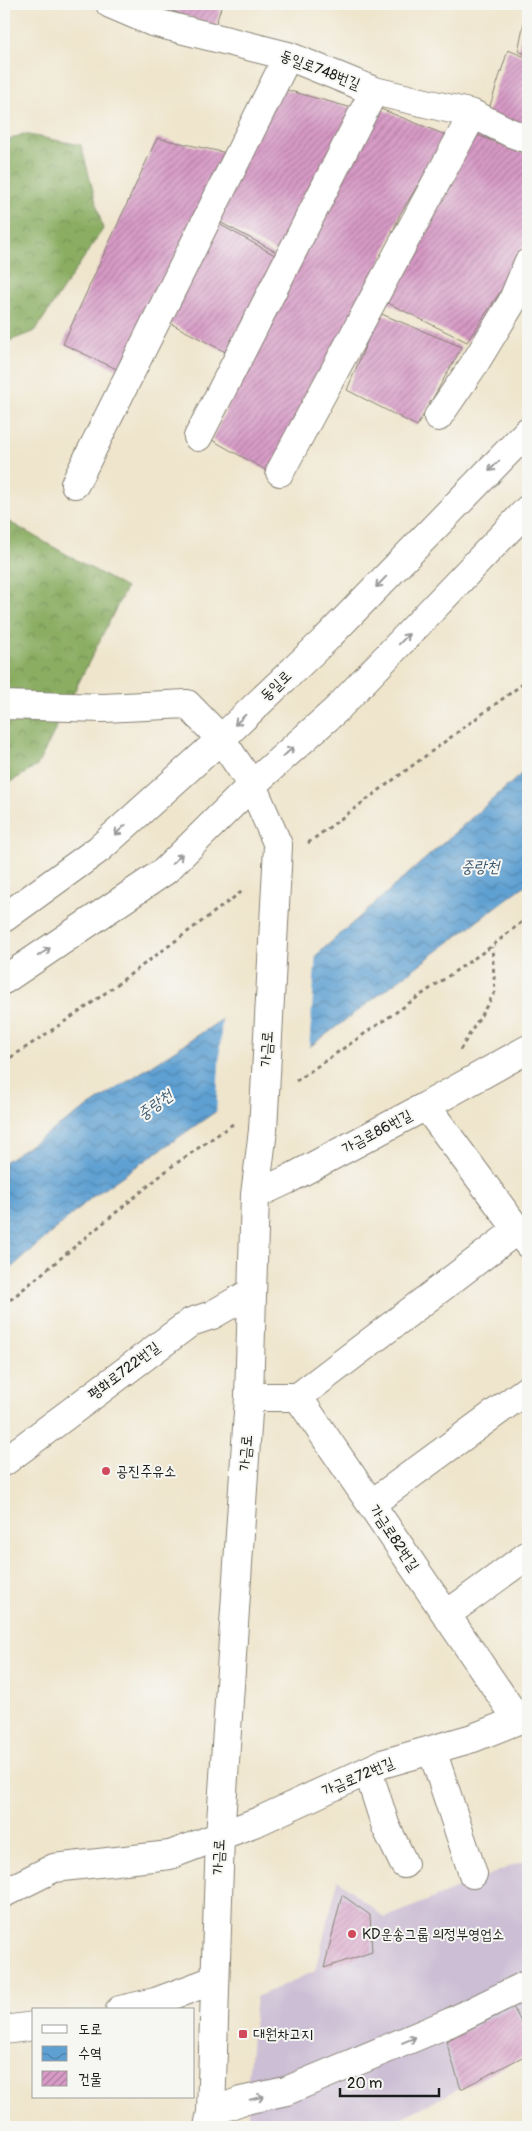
<svg xmlns="http://www.w3.org/2000/svg" width="532" height="2131" viewBox="0 0 532 2131" font-family="Pangolin,'Poor Story',sans-serif">
<style>
.industrial{fill:#ccbed4}
.forest{fill:url(#forest-crowns);stroke:#53643f}
.water{fill:url(#water-waves);stroke:#3d5e77}
.pier{fill:#efe5cc}
.building{fill:url(#building-hatch)}
.lines{fill:none;stroke-linecap:round;stroke-linejoin:round}
.minor-casing{stroke:#868074;stroke-width:30}
.path{stroke:#868074;stroke-width:3;stroke-dasharray:4 4;stroke-linecap:butt}
.minor{stroke:#fff;stroke-width:28}
.minor-bridge-casing{stroke:#868074;stroke-width:30;stroke-linecap:butt}
.minor-bridge{stroke:#fff;stroke-width:28}
.oneway{stroke:#999}
.poi-dot{fill:#d1495b;stroke:#f6f6f2;stroke-width:2}
.labels{text-anchor:middle;dominant-baseline:central;stroke-width:4;stroke-linejoin:round;paint-order:stroke}
.street-label{font-size:15px;fill:#1c1c1c;stroke:#f6f6f2}
.poi-label{font-size:15px;fill:#1c1c1c;stroke:#f6f6f2;text-anchor:start}
.water-label{font-size:16px;font-style:italic;fill:#3a576e;stroke:#f6f6f2}
</style>
<defs>
<pattern id="forest-crowns" width="20" height="18" patternUnits="userSpaceOnUse" patternTransform="scale(1.25)"><rect width="20" height="18" fill="#8aad62"/><path d="M2 6a3 3 0 1 1 6 0M12 15a3 3 0 1 1 6 0" fill="none" stroke="#708c50"/></pattern>
<pattern id="water-waves" width="16" height="10" patternUnits="userSpaceOnUse" patternTransform="scale(1.25)"><rect width="16" height="10" fill="#5ea0d2"/><path d="M0 5q4-4 8 0t8 0" fill="none" stroke="#4d82aa"/></pattern>
<pattern id="building-hatch" width="6" height="6" patternUnits="userSpaceOnUse" patternTransform="scale(1.25)"><rect width="6" height="6" fill="#d79ac6"/><path d="M-1 1l2-2M0 6l6-6M5 7l2-2" fill="none" stroke="#ae7da0"/></pattern>
</defs>
<rect width="100%" height="100%" fill="#f6f6f2"/>
<filter id="ink" filterUnits="userSpaceOnUse"><feTurbulence type="fractalNoise" baseFrequency=".02" numOctaves="2"/><feDisplacementMap in="SourceGraphic" scale="10" xChannelSelector="R" yChannelSelector="G"/><feConvolveMatrix kernelMatrix="1 2 1 2 8 2 1 2 1" color-interpolation-filters="sRGB"/></filter>
<filter id="wash" filterUnits="userSpaceOnUse"><feTurbulence type="fractalNoise" baseFrequency=".0096" numOctaves="4" result="noise"/><feDisplacementMap in="SourceGraphic" scale="20" xChannelSelector="R" yChannelSelector="G"/><feGaussianBlur stdDeviation="1.12" result="paint"/><feColorMatrix in="noise" values="0 0 0 0 0 0 0 0 0 0 0 0 0 0 0 0 0 1.4 0 .05"/><feComposite in="paint" operator="in"/></filter>
<g filter="url(#wash)">
<rect width="100%" height="100%" fill="#efe5cc"/>
<!-- industrial -->
<path class="industrial" d="M528,1859v195l-145,73h-133l-4,-29 10,-101 59,-26 23,-91 47,38z"/>
<!-- forest -->
<path class="forest" d="M23,134l58,11 22,84 -68,102 -31,12v-201z
M4,519l122,69 -89,178 -33,20z"/>
<!-- water -->
<path class="water" d="M528,768v115l-216,162 -220,152 -88,77v-112l300,-196z"/>
<!-- pier -->
<path class="pier" d="M316,952l-7,98 -93,65 6,-99 80,-52z"/>
<g id="blocks">
<!-- building -->
<path class="building" d="M154,4h68l-7,23z
M527,8h1v47l-10,-4z
M508,50l20,8v73l-41,-16z
M279,88l77,21 -76,145 -66,-35z
M371,105l77,31 -48,78 -50,122 -79,137 -59,-33z
M472,133l56,22v82l-18,40 -43,65 -81,-40z
M157,138l70,15 -104,219 -60,-28z
M212,220l70,39 -47,98 -69,-36z
M379,313l83,34 -45,79 -70,-36z
M342,1895l28,20 2,37 -48,16z
M513,2007l15,28v19l-67,35 -15,-48z"/>
</g>
</g>
<g filter="url(#ink)">
<use href="#blocks" fill-opacity="0" stroke="#868074" stroke-width="1"/>
<g class="lines">
<defs>
<path id="minor" d="M110,4l42,18 136,34 86,35 99,23 38,19 17,6
M438,417l37,-54 37,-61 16,-39
M198,437l176,-346
M280,472l193,-358
M75,484l213,-428
M4,705l99,3 84,-4 34,35 31,46 26,60 -1,22
M4,918l95,-69 122,-110 105,-100 202,-208
M4,980l161,-109 87,-86 84,-75 192,-201
M426,1106l102,-57
M255,1195l32,-15 139,-74 102,138
M249,1397h49l220,323
M298,1397l219,-167
M4,1462l187,-140 21,-7 40,-23
M371,1504l157,-115
M446,1615l82,-60
M432,1750l41,124
M368,1771l18,56 18,37
M4,1893l50,-25 116,-13 89,-34 123,-57 91,-26 55,-22
M120,2010l35,-8 59,-22
M4,2030l30,-4
M211,2112l30,-11 45,-10 165,-69 77,-38
M208,2127l3,-15 9,-275 29,-440 6,-202 8,-65"/>
</defs>
<!-- minor casing -->
<use href="#minor" class="minor-casing"/>
<!-- path -->
<path class="path" d="M308,843l220,-163
M460,1050l35,-58 -3,-45
M4,1062l81,-54 159,-118
M296,1081l196,-135 36,-29
M4,1305l167,-138 62,-43"/>
<!-- minor -->
<use href="#minor" class="minor"/>
<defs>
<path id="minor-bridge" d="M263,1130l14,-263"/>
</defs>
<!-- minor-bridge casing -->
<use href="#minor-bridge" class="minor-bridge-casing"/>
<!-- minor-bridge -->
<use href="#minor-bridge" class="minor-bridge"/>
</g>
<!-- one-way arrows -->
<defs><path id="oneway-shaft" d="M-6 0H5M1.5-3L5.5 0L1.5 3" fill="none" stroke-width="1.6" stroke-linecap="round" stroke-linejoin="round" transform="scale(1.25)"/></defs>
<g class="oneway">
<use href="#oneway-shaft" transform="translate(494 466) rotate(134)"/>
<use href="#oneway-shaft" transform="translate(381 582) rotate(134)"/>
<use href="#oneway-shaft" transform="translate(404 639) rotate(-46)"/>
<use href="#oneway-shaft" transform="translate(240 720) rotate(136)"/>
<use href="#oneway-shaft" transform="translate(288 752) rotate(-41)"/>
<use href="#oneway-shaft" transform="translate(120 830) rotate(138)"/>
<use href="#oneway-shaft" transform="translate(177 859) rotate(-45)"/>
<use href="#oneway-shaft" transform="translate(44 952) rotate(-34)"/>
<use href="#oneway-shaft" transform="translate(409 2040) rotate(-23)"/>
<use href="#oneway-shaft" transform="translate(257 2098) rotate(-13)"/>
</g>
</g>
<!-- markers -->
<g class="poi-dot">
<circle cx="106" cy="1471" r="5"/>
<circle cx="352" cy="1934" r="5"/>
<rect x="238" y="2029" width="10" height="10" rx="2.5"/>
</g>
<g class="labels">
<!-- street labels -->
<g class="street-label">
<text transform="translate(320 70) rotate(21)">동일로748번길</text>
<text transform="translate(276 686) rotate(-44)">동일로</text>
<text transform="translate(267 1049) rotate(-87)">가금로</text>
<text transform="translate(377 1132) rotate(-28)">가금로86번길</text>
<text transform="translate(124 1371) rotate(-37)">평화로722번길</text>
<text transform="translate(246 1453) rotate(-86)">가금로</text>
<text transform="translate(394 1538) rotate(56)">가금로82번길</text>
<text transform="translate(358 1777) rotate(-23)">가금로72번길</text>
<text transform="translate(219 1857) rotate(-88)">가금로</text>
</g>
<!-- poi labels -->
<g class="poi-label">
<text x="116" y="1471">공진주유소</text>
<text x="362" y="1934">KD운송그룹 의정부영업소</text>
<text x="253" y="2034">대원차고지</text>
</g>
<!-- water labels -->
<g class="water-label">
<text x="480" y="867">중랑천</text>
<text transform="translate(155 1105) rotate(-36)">중랑천</text>
</g>
</g>
<!-- margin -->
<rect width="532" height="2131" fill="none" stroke="#f6f6f2" stroke-width="20"/>
<!-- legend -->
<rect x="32" y="2008" width="162" height="90" fill="#f6f6f2" stroke="#9f9f9c"/>
<rect x="42" y="2025" width="25" height="8" fill="#ffffff" stroke="#9f9f9c"/>
<text x="78" y="2034" font-size="15" fill="#1c1c1c">도로</text>
<rect x="42" y="2046" width="25" height="15" fill="url(#water-waves)" stroke="#9f9f9c"/>
<text x="78" y="2058" font-size="15" fill="#1c1c1c">수역</text>
<rect x="42" y="2071" width="25" height="15" fill="url(#building-hatch)" stroke="#9f9f9c"/>
<text x="78" y="2084" font-size="15" fill="#1c1c1c">건물</text>
<!-- scale -->
<path d="M340 2088v8h99v-8" fill="none" stroke="#1c1c1c" stroke-width="2.5"/>
<text x="347" y="2088" font-size="15" fill="#1c1c1c" stroke="#f6f6f2" stroke-width="4" paint-order="stroke">20 m</text>
</svg>
